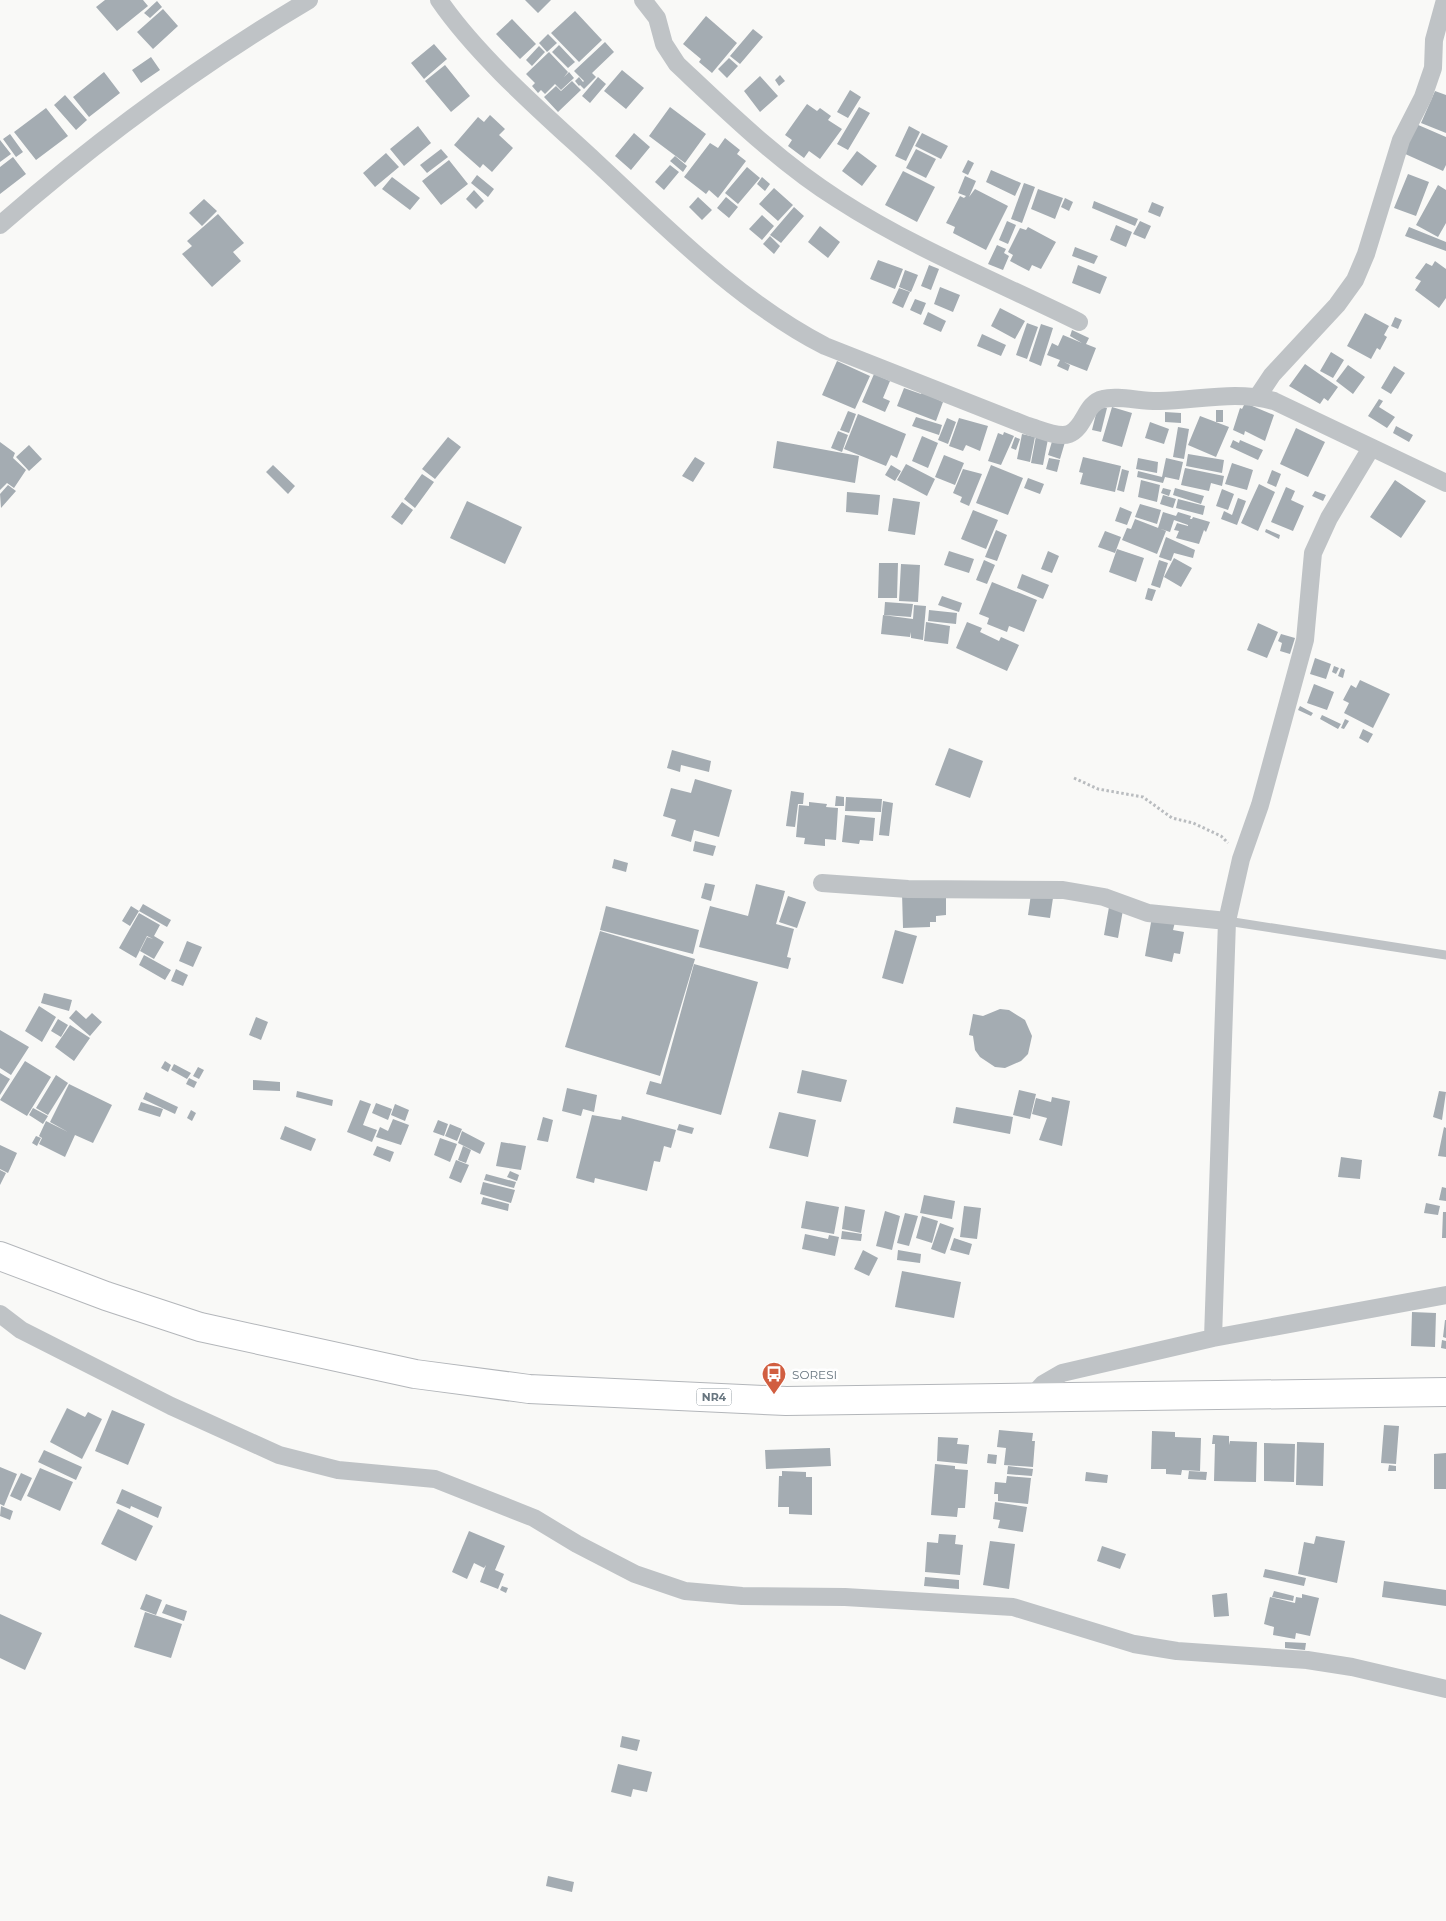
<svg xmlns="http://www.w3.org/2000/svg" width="1446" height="1921" viewBox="0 0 1446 1921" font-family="Montserrat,sans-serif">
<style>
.building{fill:#a4acb2}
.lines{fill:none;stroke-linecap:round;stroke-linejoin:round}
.highway-casing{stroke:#b3b6ba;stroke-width:30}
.path{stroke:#b9bcbf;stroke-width:3;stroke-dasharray:2.5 2.5;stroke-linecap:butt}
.lane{stroke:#bfc3c6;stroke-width:9}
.street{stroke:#bfc3c6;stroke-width:18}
.highway{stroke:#fff;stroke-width:28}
.labels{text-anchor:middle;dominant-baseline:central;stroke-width:5;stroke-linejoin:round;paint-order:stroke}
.shield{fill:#fff;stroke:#959ea5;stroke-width:1}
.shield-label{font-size:11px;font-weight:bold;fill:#67757f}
.poi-label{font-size:12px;fill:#67757f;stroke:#fff;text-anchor:start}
</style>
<rect width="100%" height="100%" fill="#f9f9f7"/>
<!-- building -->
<path class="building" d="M105,0h38l5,6 -31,25 -21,-24z
M525,0h26l-13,13z
M157,1l5,6 -12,11 -6,-5z
M163,9l15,17 -25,23 -16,-17z
M575,11l27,29 -23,22 -28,-29z
M706,16l31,27 -25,30 -13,-11 2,-3 -18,-15z
M512,19l24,25 -16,15 -24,-25z
M753,29l10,8 -23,27 -10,-8z
M548,34l9,9 -10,9 -8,-9z
M605,42l9,10 -22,21 4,4 -12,12 -4,-4 4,-4 -10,-10z
M434,44l13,15 -23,20 -13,-16z
M559,45l16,17 -7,6 -16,-16z
M539,46l6,6 -13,14 -6,-6z
M549,52l19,20 -4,5 5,-5 5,6 -13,12 -6,-6 -10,10 -4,-4 -3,3 -6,-7 3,-3 -9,-9z
M151,57l9,13 -19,13 -9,-13z
M729,58l9,8 -11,12 -9,-9z
M445,65l25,31 -19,16 -26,-31z
M622,70l22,18 -18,21 -22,-18z
M104,72l16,21 -31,24 -16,-20z
M780,75l5,6 -6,5 -4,-6z
M760,76l18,20 -18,16 -16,-21z
M579,77l4,5 -4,4 -4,-5z
M598,77l8,7 -16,19 -8,-7z
M572,81l9,9 -23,22 -14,-15 12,-11 5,5z
M850,90l11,7 -13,21 -11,-6z
M1435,91l11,4v38l-25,-10z
M65,95l22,25 -11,10 -22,-25z
M807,104l10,7 3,-3 11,8 -3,4 14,9 -22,30 -11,-8 -5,7 -16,-12 4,-6 -7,-5z
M670,107l36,27 -21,29 -36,-27z
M859,107l11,6 -22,37 -11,-6z
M46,108l22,28 -32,24 -22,-28z
M490,115l15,14 -6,6 14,13 -21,24 -9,-8 -3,4 -26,-23 24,-28 6,5z
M1416,124l30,13v28l-3,6 -40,-18z
M418,126l13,17 -27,23 -14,-17z
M909,126l11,6 -14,29 -11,-5z
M634,133l16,14 -19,23 -16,-14z
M922,133l26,13 -7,13 -26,-13z
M10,134l13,18 -7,5 -13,-18z
M725,138l15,12 -3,4 9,7 -28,37 -9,-8 -3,4 -22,-17 26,-34 8,5z
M0,140l11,14 -11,8z
M441,149l7,8 -21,16 -7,-8z
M916,149l20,10 -10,19 -20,-10z
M857,151l20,15 -15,20 -20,-15z
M386,153l13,14 -24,20 -12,-14z
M675,156l12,10 -4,6 -13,-11z
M13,157l13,17 -26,20v-27z
M449,160l19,24 -27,21 -19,-24z
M968,160l6,3 -6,12 -6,-3z
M670,165l9,7 -15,18 -9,-8z
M747,167l13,11 -22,26 -13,-11z
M991,170l30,13 -6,13 -29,-14z
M903,171l32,16 -18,35 -32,-17z
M1408,174l21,8 -13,34 -22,-8z
M477,175l17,14 -6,8 -17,-14z
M965,176l11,5 -7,16 6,-8 33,17 -22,44 -33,-17 2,-6 -9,-4 14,-27 4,2 2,-2 -8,-3z
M392,177l28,21 -10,12 -28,-21z
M762,177l8,7 -5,7 -8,-7z
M1024,183l11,4 -13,36 -11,-4z
M1438,185l8,5v33l-8,14 -22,-12z
M774,188l19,17 -15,16 -19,-17z
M1038,189l25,9 -8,21 -24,-10z
M474,190l10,11 -8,8 -10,-10z
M698,197l14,13 -10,10 -13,-13z
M726,197l12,10 -9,11 -12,-10z
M1065,198l8,4 -4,9 -8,-4z
M204,199l13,12 -15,15 -13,-13z
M1094,201l44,18 -3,7 -43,-18z
M1152,202l12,5 -4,10 -12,-5z
M794,207l10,9 -23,27 -11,-8z
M218,214l26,29 -11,9 8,9 -29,26 -30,-33 10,-8 -5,-5z
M762,215l12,11 -12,14 -13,-11z
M1007,221l9,4 -8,19 -9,-4z
M1140,221l11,5 -6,13 -12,-5z
M1116,225l16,7 -6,15 -16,-7z
M820,226l20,16 -12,16 -20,-16z
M1028,227l28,15 -15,27 -9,-4 -3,6 -19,-10 3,-6 -5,-3 12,-24 6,2z
M1409,227l37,15v9l-41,-15z
M770,236l10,10 -6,8 -11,-10z
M997,245l9,4 -2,4 5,3 -6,14 -15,-6z
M1075,247l23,9 -4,8 -22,-8z
M878,260l25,9 -8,20 -25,-10z
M1435,261l11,8v29l-7,10 -24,-18 6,-9 -6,-3 11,-15 6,3z
M929,265l10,4 -8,21 -10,-4z
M1078,265l29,12 -7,17 -28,-11z
M905,270l13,5 -7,17 -12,-5z
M940,287l20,8 -7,17 -19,-8z
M899,288l11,4 -7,16 -11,-5z
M915,299l11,4 -5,12 -11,-5z
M1000,308l25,13 -10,18 -24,-13z
M928,312l18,9 -5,11 -18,-8z
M1365,313l24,13 -5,9 3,2 -7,13 -3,-2 -6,11 -24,-13z
M1395,317l7,3 -4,9 -7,-3z
M1027,323l11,4 -11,32 -11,-4z
M1041,324l12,4 -12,38 -12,-5z
M1072,330l17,8 -3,6 10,4 -9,23 -23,-9 6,3 -2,6 -11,-5 3,-6 -13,-5 5,-12 6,3 5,-11 19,8 -12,-7z
M982,334l24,11 -5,11 -24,-10z
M1331,352l13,8 -11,18 -13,-7z
M837,361l33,15 -15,33 -33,-14z
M1305,364l33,23 -10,14 -4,-3 -4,6 -31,-18z
M1348,365l17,12 -12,17 -17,-13z
M1394,366l11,7 -14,21 -10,-6z
M874,374l16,7 -7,17 7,3 -5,11 -23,-10z
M904,388l17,6 1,-2 21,10 -7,19 -39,-15z
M1379,399l4,2 -4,6 16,10 -8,11 -19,-12z
M1245,403l29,12 -9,26 -20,-10 -1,4 -11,-5 7,-22 2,1z
M1098,406l9,2 -6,24 -9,-2z
M1112,407l20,6 -10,34 -20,-6z
M1216,410h7v12h-7z
M848,411l8,3 -7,19 -9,-3z
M1165,412l16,1v10l-16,-1z
M858,414l48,20 -9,24 -6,-3 -5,11 -42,-17z
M1200,416l29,11 -13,30 -28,-12z
M916,417l26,8 -3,10 -27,-9z
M947,418l9,4 -8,22 -10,-4z
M959,418l29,8 -8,25 -14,-6 -3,6 -14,-5z
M1150,422l19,7 -5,15 -19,-6z
M1396,426l17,9 -4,7 -16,-9z
M1178,427l11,2 -5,30 -11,-2z
M1296,428l29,14 -17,35 -28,-13z
M838,431l10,4 -6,17 -11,-4z
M1004,432l10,4 -13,29 -13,-4 10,-28 5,2z
M1022,434l13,3 -5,25 -13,-3z
M922,436l16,7 -10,25 -16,-7z
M1036,436l12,3 -5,26 -12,-2z
M448,437l13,10 -26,32 -13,-10z
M1015,437l5,2 -4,11 -5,-2z
M1053,438l12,4 -5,17 -12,-4z
M1233,440l6,3 1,-3 23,10 -5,10 -28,-13z
M777,441l82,15 -4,27 -82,-15z
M0,442l15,11 -2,5 13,12 -12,18 -7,-5 -7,7z
M29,445l13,14 -13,12 -13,-14z
M1188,454l36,6 -2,13 -36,-7z
M944,455l20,8 -9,22 -20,-8z
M695,457l10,6 -12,19 -11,-6z
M1083,457l38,9 -6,26 -35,-8 3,-11 -4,-1z
M1049,458l11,2 -3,12 -11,-3z
M1138,458l20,4 -1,11 -21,-4z
M1166,458l17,4 -4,18 -14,-3 -2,6 -26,-6 1,-6 24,6z
M1232,463l21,7 -6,20 -22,-6z
M906,464l29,15 -8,17 -30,-16z
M273,465l22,21 -7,8 -22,-22z
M891,465l10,6 -6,10 -10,-6z
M991,465l32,13 -15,37 -32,-12z
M1185,468l39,8 -2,10 -11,-3 -2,8 -28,-6z
M963,469l19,5 -13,32 -9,-4 2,-5 -9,-4z
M1122,469l7,2 -5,21 -7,-2z
M1272,470l9,4 -5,13 -9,-4z
M422,474l12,8 -19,26 -11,-9z
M1028,478l16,6 -4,10 -16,-6z
M1141,480l19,5 -3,17 -19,-5z
M1395,480l31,21 -25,37 -31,-21z
M1259,484l16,8 -17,39 -17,-8z
M8,485l8,6 -15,17 -1,-14z
M1286,487l9,4 -4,9 13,6 -11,25 -22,-9z
M1163,488l8,2 -2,6 -8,-3z
M1175,488l29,8 -3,8 -28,-9z
M1222,489l12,5 -6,16 -12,-4z
M1315,491l11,4 -3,6 -11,-5z
M847,492l33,3 -2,20 -32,-3z
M1163,495l13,4 -3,9 -13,-4z
M893,498l27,4 -5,33 -27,-4z
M1238,498l8,3 -9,24 -16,-6 3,-8 8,4z
M1178,499l27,7 -2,9 -27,-7z
M467,501l55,26 -17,37 -55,-26z
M402,502l11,8 -11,15 -11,-8z
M1140,504l21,6 -4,14 -22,-7z
M1120,507l12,5 -5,13 -12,-4z
M973,510l25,10 -12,29 -25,-10z
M1163,512l13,4 2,-4 13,4 -1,3h2l1,-2 17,5 -4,10 -2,-2 -5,14 -23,-6 3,-7 -5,-1 3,-7 11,3v-1l-14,-5 -4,12 -12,-4z
M1135,519l31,12 -9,23 -35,-14 5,-12 4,1z
M1266,529l14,6 -1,4 -14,-7z
M996,530l11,5 -10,26 -12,-4z
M1105,531l16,6 -6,16 -17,-6z
M1166,537l29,13 -2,8 -19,-5 -3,8 -12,-4z
M1117,549l27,9 -8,24 -27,-10z
M949,551l25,8 -5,14 -25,-8z
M1048,551l11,5 -7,17 -11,-4z
M1174,558l18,10 -11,19 -17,-10z
M984,560l11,5 -8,19 -11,-4z
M1159,560l9,3 -8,25 -9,-3z
M879,563h19l-1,35h-19z
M901,564l19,1 -2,37 -19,-1z
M1022,574l27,11 -6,14 -26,-11z
M992,582l45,18 -13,32 -15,-6 -2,6 -20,-8 2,-6 -10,-4z
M1148,588l8,2 -4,11 -7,-2z
M942,596l20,7 -3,9 -21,-7z
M885,602l28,2 -2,13 -27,-2z
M914,605l12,1 -3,34 -12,-2v-6l-1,5 -29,-3 2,-19 30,4z
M929,610l28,3 -1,11 -28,-3z
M926,622l24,4 -2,18 -24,-3z
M967,622l15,6 -2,4 19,9 2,-4 18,8 -12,26 -51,-23z
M1258,623l20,9 -11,26 -20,-8z
M1281,634l14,4 -5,16 -10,-3 2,-8 -4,-2z
M1315,658l16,6 -5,15 -16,-5z
M1334,666l5,2 -3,6 -4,-2z
M1341,668l4,2 -2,8 -5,-2z
M1360,680l30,14 -17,34 -29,-15 5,-10 -6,-3 8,-15 5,3z
M1314,684l20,8 -7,18 -20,-7z
M1300,706l13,7 -2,3 -13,-6z
M1322,715l19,9 -3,5 -18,-10z
M1345,719l4,2 -5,8 -3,-1z
M1363,729l10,5 -5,9 -9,-5z
M949,748l34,13 -13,37 -35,-13z
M672,750l39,11 -2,11 -28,-7 -1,7 -13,-4z
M695,779l37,11 -13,47 -25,-7 -3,12 -20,-6 5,-16 -13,-4 8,-28 20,5z
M791,791l13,2 -1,11h-5l-3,23 -9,-1z
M836,796l8,1v9h-9z
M846,797l36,2 -1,13 -36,-1z
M883,801l10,2 -4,33 -10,-1z
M809,802l18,2 -1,3 12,1 -2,32 -11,-1v7l-21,-2 1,-6 -9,-1 3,-32 10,1z
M845,815l30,3 -2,23 -13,-1 -1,4 -17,-2z
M695,841l21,5 -3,10 -20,-5z
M614,859l14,4 -2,9 -14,-4z
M705,883l10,2 -4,16 -10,-3z
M756,884l29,7 -9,33 18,5 -7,28 4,1 -3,11 -89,-22 11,-41 38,10z
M946,892v23l-10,1v6h-6v5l-27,1 -1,-35z
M1031,894l22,4 -3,20 -22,-3z
M788,896l18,6 -9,26 -18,-6z
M143,904l28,16 -4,7 -28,-16z
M131,906l8,5 -9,15 -8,-5z
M606,906l93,24 -6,24 -93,-24z
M1109,907l14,3 -5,28 -14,-3z
M139,913l21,12 -6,11 10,6 -10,17 -14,-8 7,-14 6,2 -6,-3 -11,22 -17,-10z
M1152,917l23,5 -2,8 11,2 -4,22 -6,-1 -2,9 -27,-6z
M895,930l22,6 -14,48 -21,-6z
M600,931l95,28 -35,117 -95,-29z
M187,941l15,6 -9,20 -14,-6z
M144,955l27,15 -6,10 -26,-15z
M694,964l64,18 -37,133 -75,-21 4,-13 11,3z
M176,969l12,6 -5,11 -12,-5z
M44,993l28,7 -3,11 -28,-8z
M39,1006l17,11 -14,25 -17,-11z
M1000,1009l9,1 16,10 7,16 -4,18 -7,7 -16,7 -10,-1 -15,-10 -5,-7 -2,-14 -4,-1 4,-21 10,2z
M76,1010l10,9 6,-6 10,9 -12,14 -21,-18z
M256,1017l12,5 -7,18 -12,-5z
M58,1019l10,6 -7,12 -10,-6z
M70,1025l20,13 -16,23 -19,-14z
M0,1030l29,17 -18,28 -11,-7z
M25,1061l26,16 -24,39 -27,-16z
M165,1061l6,4 -3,7 -7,-4z
M174,1064l17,9 -4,6 -16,-9z
M198,1067l6,3 -5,9 -6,-3z
M802,1070l45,10 -6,22 -44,-9z
M0,1073l10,6 -10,16z
M56,1075l12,8 -20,32 -12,-7z
M189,1078l8,4 -3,6 -8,-4z
M253,1080l27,2v9l-27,-1z
M69,1084l43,21 -19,38 -18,-8 -10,22 -26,-13 3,-6 -3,-2 7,-15 22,11 -18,-10z
M567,1088l30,7 -3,17 -11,-3 -2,7 -19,-5z
M1019,1090l17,4 -6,25 -17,-4z
M297,1091l36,9 -1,6 -36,-9z
M1439,1091l7,1 -4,28 -9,-3z
M146,1092l32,15 -3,7 -32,-15z
M1052,1097l18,4 -8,45 -23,-6 8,-22 -15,-4 4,-16 15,4z
M360,1100l11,4 -8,21 14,5 -5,12 -25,-10z
M141,1102l22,7 -3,8 -22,-7z
M376,1103l16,6 -4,11 -16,-7z
M395,1104l14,6 -4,11 -14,-6z
M956,1107l57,10 -3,17 -57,-11z
M33,1108l15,8 -5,8 -14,-9z
M191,1110l5,3 -4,8 -5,-3z
M779,1112l37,8 -8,37 -39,-9z
M592,1115l29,5 1,-4 54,14 -5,18 -7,-2 -4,16 -6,-1 -7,30 -52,-13 -1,5 -18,-5z
M543,1117l10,3 -5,22 -11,-2z
M393,1119l16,6 -8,20 -25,-8 4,-10 8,4z
M438,1120l10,4 -4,12 -11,-4z
M450,1124l12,5 -5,12 -12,-5z
M679,1124l15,4 -2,6 -15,-4z
M285,1126l31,13 -5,12 -31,-12z
M1444,1127l2,1v29l-8,-1z
M462,1131l23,12 -5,11 -22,-11z
M36,1136l5,2 -4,8 -5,-3z
M440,1138l17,6 -7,18 -16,-7z
M501,1142l25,4 -5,24 -25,-4z
M0,1145l17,8 -9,20 -8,-4z
M377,1146l17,6 -4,10 -17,-7z
M463,1146l8,4 -5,13 -8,-3z
M1341,1157l21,3 -2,19 -22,-2z
M456,1160l13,5 -8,18 -12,-5z
M0,1170l6,3 -6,12z
M510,1171l9,4 -2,6 -10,-4z
M486,1174l30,8 -2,6 -30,-8z
M483,1182l32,8 -4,13 -31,-9z
M1442,1187l4,1v13l-7,-1z
M924,1195l31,6 -3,18 -32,-6z
M483,1197l26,7 -1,7 -27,-7z
M806,1201l33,6 -5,27 -33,-6z
M1426,1203l14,3 -2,9 -14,-2z
M845,1206l20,4 -4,23 -19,-4z
M964,1206l17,2 -4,31 -17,-2z
M885,1211l15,5 -8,34 -16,-4z
M1443,1212h3v26h-4z
M905,1213l13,3 -9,30 -12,-3z
M922,1216l16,5 -6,22 -16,-5z
M940,1223l14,5 -9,26 -14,-5z
M842,1231l20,3 -1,7 -20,-2z
M805,1234l23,5 1,-4 10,2 -4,19 -33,-7z
M954,1238l18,6 -3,11 -19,-5z
M863,1250l15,8 -9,18 -15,-7z
M898,1250l23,4 -1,9 -23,-3z
M902,1271l59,11 -7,36 -59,-11z
M1412,1312l24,1 -1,34 -24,-1z
M1445,1320h1v18l-3,-1z
M1442,1340l4,1v8l-5,-1z
M67,1408l18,9 3,-5 14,7 -20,40 -32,-17z
M112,1410l33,14 -17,41 -33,-14z
M1384,1425l15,1 -3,38 -15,-1z
M999,1430l34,3 -1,8h3l-2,26 -29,-2 2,-17 -9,-1z
M1152,1431l23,1v5l26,1 -1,33 -18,-1 -1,5 -15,-1v-5h-15z
M1213,1435l16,1v9l1,-4 27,1 -1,40 -42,-1 1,-37h-3z
M938,1437l20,1 -1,6 12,1 -2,19 -30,-3z
M1297,1442l27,1 -1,43 -27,-1z
M1264,1443l31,1 -1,38 -30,-1z
M830,1448l1,18 -65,3 -1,-19z
M44,1450l38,17 -6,13 -38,-18z
M1446,1453v36h-12v-35z
M988,1454l9,1 -1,9 -9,-1z
M935,1464l20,2v3l13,1 -3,38h-7l-1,9 -26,-2z
M1389,1465l7,1v5h-8z
M1008,1466l25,3 -1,7 -25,-2z
M0,1467l17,7 -13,32 -4,-2z
M40,1468l33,14 -13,29 -33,-15z
M782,1471l24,1v5h6v38l-23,-1v-7h-11l1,-31h3z
M1189,1471l18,1 -1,8 -18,-1z
M1086,1472l22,3 -1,8 -22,-2z
M21,1473l11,5 -11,23 -11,-5z
M1007,1476l24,2 -3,26 -30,-3v-7h-4l1,-12 11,1z
M122,1489l40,18 -4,11 -27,-12 -1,3 -14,-6z
M995,1502l32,5 -4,25 -25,-4 2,-8 -7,-1z
M1,1506l12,5 -3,9 -10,-4z
M118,1509l35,17 -17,35 -35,-17z
M469,1531l36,15 -10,24 9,4 -6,15 -18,-7 6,-17 -2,3 -10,-5 -7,16 -15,-7z
M939,1534l17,1 -1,9 8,1 -3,30 -35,-3 2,-30 11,1z
M1316,1536l29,5 -8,42 -39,-9 6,-32 10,2z
M990,1541l25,3 -6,45 -26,-4z
M1102,1546l24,8 -6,15 -23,-8z
M1265,1569l41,9 -2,8 -41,-9z
M925,1577l34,3v9l-35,-3z
M1384,1581l62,9v16l-64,-9z
M502,1586l6,2 -2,5 -6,-3z
M1274,1591l20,5 -1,5 -21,-4z
M1227,1593l2,23 -15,1 -2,-22z
M146,1594l16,6 -6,15 -16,-6z
M1302,1594l17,4 -9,38 -14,-3 -1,6 -22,-4 1,-8 -10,-3 6,-27 25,6 1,-6 6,1z
M166,1604l21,7 -3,10 -22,-8z
M145,1612l37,12 -11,34 -37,-11z
M0,1614l42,19 -17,37 -25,-12z
M1285,1642l21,1 -1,7 -20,-2z
M622,1736l18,4 -3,11 -17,-4z
M618,1764l34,8 -5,20 -14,-3 -2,8 -20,-5z
M548,1876l26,6 -2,10 -26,-6z"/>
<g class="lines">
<defs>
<path id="highway" d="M0,1256l106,40 94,31 215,47 114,15 257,12 660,-9"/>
</defs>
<!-- highway casing -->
<use href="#highway" class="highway-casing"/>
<!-- path -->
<path class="path" d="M1074,778l24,11 45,8 29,21 21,5 28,13 7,7"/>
<!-- lane -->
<path class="lane" d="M1227,921l219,34"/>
<!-- street -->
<path class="street" d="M439,0c39,57 105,114 156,161 70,65 144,141 230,185l203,80c11,3 30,12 41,8 16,-6 16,-31 34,-35 15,-4 40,3 57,2 39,-1 77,-11 114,0l172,82
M643,0l14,18 7,26 13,20c51,48 103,99 162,136 74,48 161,83 240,122
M0,225c96,-84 199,-160 309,-225
M1258,396l14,-21 65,-70 18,-25 11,-26 35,-114 22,-43 10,-29 1,-28 11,-40
M822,883l86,6 155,1 41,7 44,16 79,8
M0,1314l21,16 150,76 108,49 59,15 97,9 99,39 43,26 58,30 50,17 57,5 103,1 168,10 121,37 43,7 130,9 45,7 94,22
M1213,1338l14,-417 14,-62 19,-54 45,-165 8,-87 16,-35 42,-70
M1030,1398l13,-14 19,-11 151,-35 233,-43"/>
<!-- highway -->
<use href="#highway" class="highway"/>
</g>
<!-- icons -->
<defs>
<symbol id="bus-pin" viewBox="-11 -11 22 30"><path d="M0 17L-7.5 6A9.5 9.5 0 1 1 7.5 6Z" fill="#d15e40" stroke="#fff"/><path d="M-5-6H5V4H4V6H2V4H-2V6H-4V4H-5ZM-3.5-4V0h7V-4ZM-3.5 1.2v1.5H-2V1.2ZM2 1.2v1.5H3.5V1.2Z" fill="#fff"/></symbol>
</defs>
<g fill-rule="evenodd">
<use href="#bus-pin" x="760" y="1360" width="28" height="38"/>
</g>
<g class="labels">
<!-- shield labels -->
<rect class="shield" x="696.5" y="1388.5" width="35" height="17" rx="4"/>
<g class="shield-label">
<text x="714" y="1397">NR4</text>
</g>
<!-- poi labels -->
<g class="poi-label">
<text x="792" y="1374">SORESI</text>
</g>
</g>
</svg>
